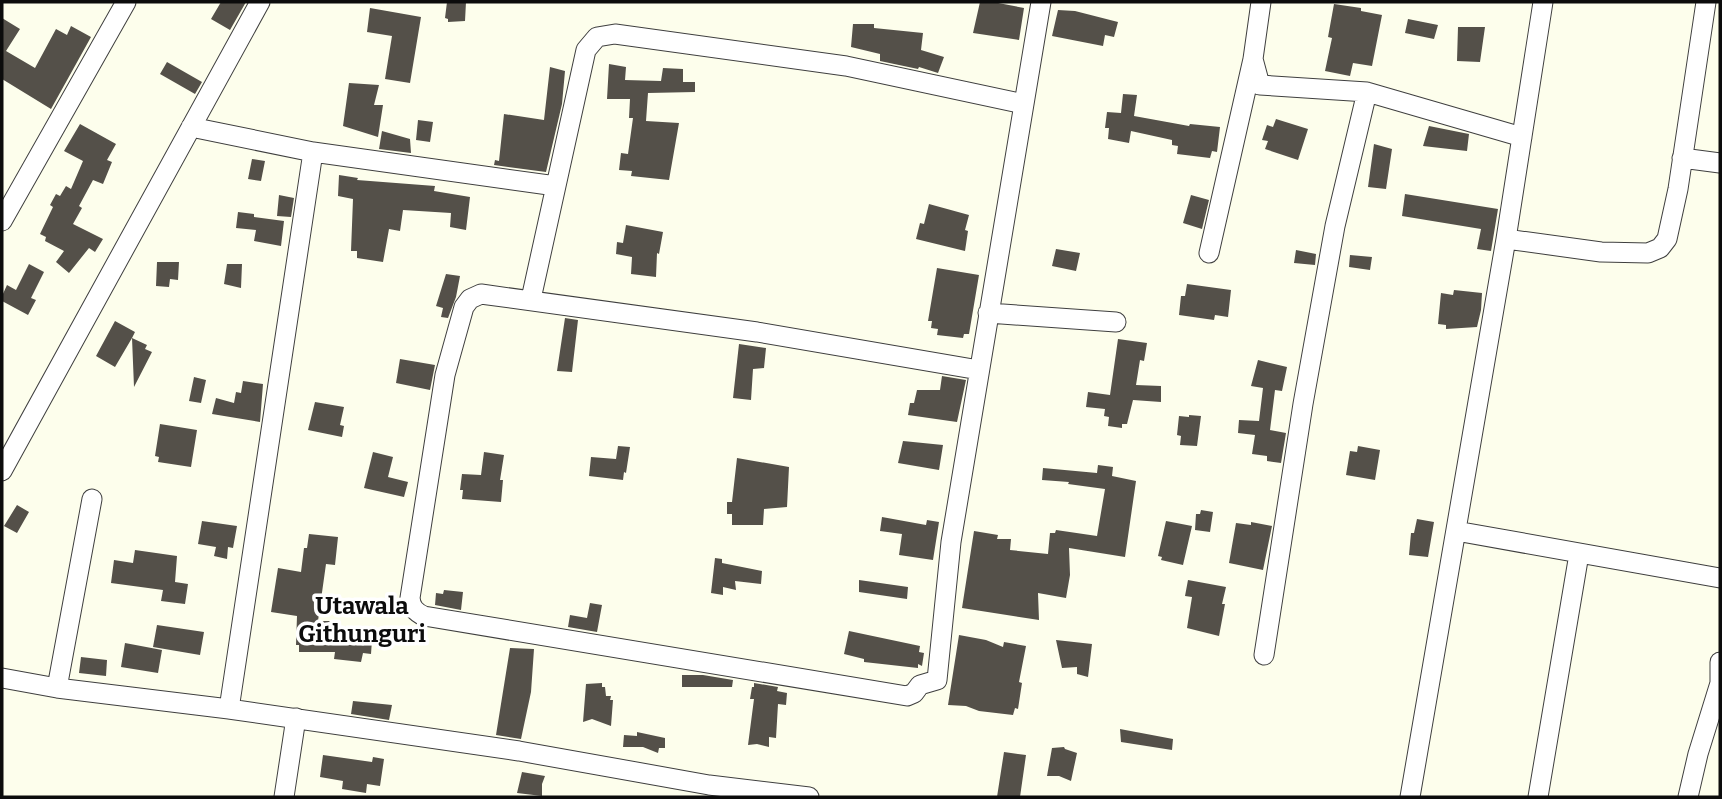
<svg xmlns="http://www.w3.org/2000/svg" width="1722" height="799" viewBox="0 0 1722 799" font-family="Bitter,serif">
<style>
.building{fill:#545049}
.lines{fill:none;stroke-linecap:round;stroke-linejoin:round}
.minor-casing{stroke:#3f3f3f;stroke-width:21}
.minor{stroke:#fff;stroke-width:19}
.labels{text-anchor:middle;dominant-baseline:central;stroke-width:7;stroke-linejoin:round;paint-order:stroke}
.quarter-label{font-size:24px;font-weight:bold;fill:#0c0c0c;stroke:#fff}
</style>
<rect width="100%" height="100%" fill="#fdfeec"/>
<!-- building -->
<path class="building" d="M221,2h25l-16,28 -19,-11z
M447,2h19l-1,19 -17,1v-3l-3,-1z
M980,2h13l31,6 -5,32 -46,-7z
M1334,4l27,4v3l21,4 -10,51 -19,-3 -3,13 -25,-5 7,-33 -4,-1z
M370,8l51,9 -11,66 -25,-4 7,-43 -25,-4z
M1058,10l17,1 43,11 -4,15 -9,-2 -2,11 -51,-10z
M2,18l18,11 -14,22 29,17 21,-39 11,6 4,-9 20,11 -40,72 -49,-30z
M1408,19l30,6 -4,14 -29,-6z
M853,24h21v4l49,5 -2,17 23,7 -6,16 -19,-6 -1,2 -38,-8v-7l-29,-7z
M1458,27h27l-5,35 -23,-1z
M167,62l35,20 -7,12 -35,-20z
M609,64l17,3 -1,13 36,1 2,-13 20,1v13h12v10l-47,1 -2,28 33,2 -10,57 -38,-4 1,-5 -13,-1 2,-17 7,1 5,-36h-4l1,-19h-23z
M550,67l15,4 -3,33 -16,68 -52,-7 1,-5 4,1 5,-47 40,6z
M349,83l30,2 -5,20h9l-5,32 -35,-11z
M1123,94l14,1 -3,21 55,10 1,-2 30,3 -3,25 -5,-1 -2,7 -33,-4 1,-8 -6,-1v-5l-41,-9 -2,12 -21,-4 1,-11h-4l2,-16 14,1z
M1276,119l32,10 -10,31 -33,-11 3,-8 -6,-1 5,-15 6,2z
M418,120l15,2 -3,20 -14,-2z
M80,124l36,20 -9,16 5,2 -9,22 -10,-4 -14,26 3,2 -9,16 30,15 -8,13 -6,-4 -20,25 -13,-11 8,-11 -19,-10 1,-4 -6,-3 13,-27 -3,-2 6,-11 4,2 6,-10 5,3 12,-28 -19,-10z
M1429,126l40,8 -2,17 -44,-5z
M382,131l28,8 1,14 -32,-4z
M1374,144l18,5 -6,40 -18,-2z
M252,159l13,2 -4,20 -13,-2z
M339,175l19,3 -1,2 78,6 -1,5 36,6 -4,33 -16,-3 1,-14 -48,-3 -3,21 -11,-2 -6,33 -26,-4v-7h-6l2,-52 -15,-3z
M1405,194l93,15 -7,42 -14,-2 4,-20 -79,-13z
M279,195l15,3 -3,19 -14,-1z
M1191,195l18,5 -7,29 -19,-6z
M929,204l40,11 -4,15 3,1 -3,20 -49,-12 4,-16 4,1z
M238,212l16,2v3l30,4 -3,25 -27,-5 2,-11 -20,-2z
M626,225l37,7 -4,22 -2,-1 -1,24 -25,-3 1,-17 -16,-3 1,-12 6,1z
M1056,249l24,4 -4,18 -24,-5z
M1296,250l20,4 -1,11 -21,-2z
M1350,255l22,2 -2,13 -21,-3z
M157,262h22l-1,18 -8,-1 -1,8 -13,-1z
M29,264l15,8 -13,26 5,2 -8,15 -26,-14v-5l5,-11 9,5z
M227,264h15l-1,24 -17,-4z
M937,268l42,7 -10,59h-5l-1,4 -26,-3 1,-6 -7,-1 1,-7h-4z
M446,274l14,2 -4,21 -8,21 -7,-1 2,-9 -7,-2z
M1187,284l44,6 -3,27 -13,-2 -1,5 -35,-5 2,-19h4z
M1454,290l28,3 -1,17 -4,17 -31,2v-4l-8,-1 3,-31 12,2z
M565,318l13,2 -6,52 -15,-1z
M115,321l20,11 -3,6 15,7 -2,4 7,3 -18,35 -2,-49 -17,29 -19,-11z
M1118,339l29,4 -3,18 -4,-1 -4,25 25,1v16l-28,-2 -6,24h-5v4l-14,-2 1,-9 -5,-1 1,-7 -19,-2 2,-15 22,3z
M739,344l27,4 -2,20 -11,1 -2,31 -18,-2z
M400,359l35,6 -5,25 -34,-7z
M1258,360l29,7 -5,24 -7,-1 -5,40 16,3 -5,30 -14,-2v-5l-15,-2 3,-19 -17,-2 1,-13 20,1 4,-33 -12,-2z
M942,376l24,4 -9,42 -49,-7 2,-12h4l3,-13h23z
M194,377l12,3 -5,23 -12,-2z
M243,381l20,3 -3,38 -48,-8 4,-16 18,5 2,-11 5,1z
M315,402l29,5 -4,18 4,1 -2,11 -34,-7z
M1189,415l12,1 -4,30 -17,-1 1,-9 -4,-1 2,-19 10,1z
M160,424l37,6 -6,37 -33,-5 1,-5 -4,-1z
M903,441l40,4 -4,25 -41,-7z
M618,446l12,1 -4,26 -2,-1 -1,8 -34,-4 2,-19 25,2z
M1358,446l22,4 -5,30 -29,-5 4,-24 7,1z
M373,452l20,5 -5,20 20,5 -4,15 -40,-9z
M484,452l20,3 -4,25h3l-2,22 -39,-3 1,-9h-3l2,-16 19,1z
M737,458l52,9 -2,40 -23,2 -1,16h-31v-11h-5v-12h5z
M1098,465l15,2 -1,9 24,5 -11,76 -56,-9 1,27 -4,23 -28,-5 1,27 -77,-12 12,-77 24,4 -1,4h14l-1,11 38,4 2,-21h5l1,-3 41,6 8,-47 -37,-5 1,-2 -27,-2 1,-12 54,5z
M17,505l12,7 -12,21 -13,-7z
M1201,510l12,2 -3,20 -15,-2 1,-16h4z
M882,517l44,8 1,-5 12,2 -6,38 -34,-5 3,-21 -22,-3z
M1417,519l17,3 -6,35 -19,-2 2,-22h3z
M202,521l35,5 -4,22 -5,-1 -1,12 -13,-3 2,-9 -18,-3z
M1166,521l26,5 -9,39 -22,-5 1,-3 -4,-1z
M1251,522l21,4 -9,44 -34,-7 7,-40 15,2z
M309,534l29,3 -3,28 -9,-1 -8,57h12v4l37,4 -1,10 6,1 -1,14 -8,-1 -2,9 -27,-3 1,-7h-36v-7h-3l1,-29 -26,-4 7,-44 23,4 3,-24h3z
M135,550l42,6 -2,26 13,2 -3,20 -24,-3 2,-11 -52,-7 3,-23 19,3z
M715,558l7,1v4l40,8 -1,13 -26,-3 1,9 -13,-3v8l-12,-2z
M859,580l49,7 -1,12 -48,-7z
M1188,580l38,7 -4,17h3l-6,32 -32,-8 5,-31 -7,-1z
M444,590l19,2 -2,18 -26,-5 1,-12 7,1z
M590,603l12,2 -5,27 -29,-5 2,-12 17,3z
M157,625l47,7 -4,23 -47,-8z
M849,631l71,15 -1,6 5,1 -2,13 -4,-2v4l-54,-6v-3l-20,-5z
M959,635l27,5 17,7 1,-5 22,4 -7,36 3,1 -4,26 -3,-1 -2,7 -34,-4 -13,-5 -18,-1z
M1056,640l36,4 -4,33 -11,-3v-7l-15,1z
M125,643l37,7 -4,23 -37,-6z
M510,648l24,1 -3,43 -10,47 -25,-4z
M81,657l26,3 -1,16 -27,-3z
M682,675h21l30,5 -1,7h-50z
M602,683v4h3l1,9h5l-1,4h3l-2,26 -19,-7 -9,3 3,-38z
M754,683l24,4 -1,4 10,2 -1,12 -8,-1 -2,34 -7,-1v10l-12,-3 -9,1 6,-46h-4l2,-12h2z
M353,701l39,4 -3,15 -38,-6z
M1120,729l53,10 -1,11 -51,-8z
M637,732l28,6v10h-6l-1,5 -15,-6h-20l1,-12 13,1z
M1064,747l1,2 12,4 -6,28 -12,-5h-12l5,-28z
M1004,752l22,3 -6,42h-23z
M323,755l49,7 1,-5 11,2 -4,27 -13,-2 -1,9 -24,-4 1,-8 -23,-4z
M522,772l23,4 -3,8v12l-25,-3z"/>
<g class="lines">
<defs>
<path id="minor" d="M1253,59l7,26 107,7 155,45
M191,127l122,25 -84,557
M313,152l243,34
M1682,158l38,5
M2,221l124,-219
M1506,239l95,13 47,1 12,-5 7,-9 11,-50 28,-187
M1209,253l44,-194 8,-57
M531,299l55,-249 11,-13 18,-3 231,32 178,38
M988,313l128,9
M979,370l-222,-38 -276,-38 -11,5 -6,8 -19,68 -35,223c1,9 5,14 14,18l483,80 7,-3 6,-8 17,-5 14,-138 90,-540
M2,471l258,-469
M1456,531l264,47
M1264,655l39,-251 32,-178 32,-134
M2,678l55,10 172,21 290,42 190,34 100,12
M57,688l35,-189
M284,797l12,-79
M1410,797l96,-558 37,-237
M1538,797l41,-243
M1688,797l10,-43 22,-71v-21"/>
</defs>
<!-- minor casing -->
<use href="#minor" class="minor-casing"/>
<!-- minor -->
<use href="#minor" class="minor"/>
</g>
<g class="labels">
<!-- quarter labels -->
<g class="quarter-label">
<text x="362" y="606">Utawala<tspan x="362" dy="28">Githunguri</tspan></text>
</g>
</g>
<!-- border -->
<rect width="1722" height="799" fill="none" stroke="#0c0c0c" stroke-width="7"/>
</svg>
